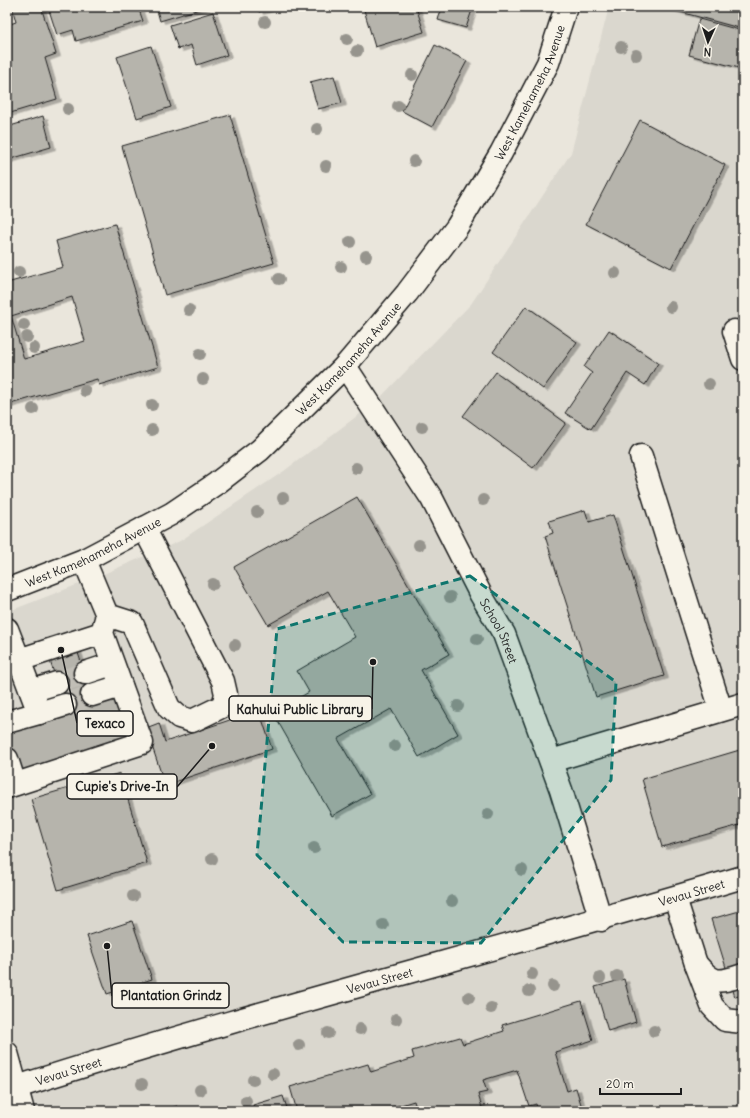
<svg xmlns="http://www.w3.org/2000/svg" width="750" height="1118" viewBox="0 0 750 1118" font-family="Delius,sans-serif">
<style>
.built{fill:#dad7ce}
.building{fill:#b6b4ac;stroke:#1c1c1c;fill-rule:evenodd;filter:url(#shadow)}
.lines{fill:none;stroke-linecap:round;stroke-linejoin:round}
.minor-tunnel{stroke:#c1beb6;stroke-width:22;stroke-dasharray:22 11;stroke-linecap:butt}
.minor-casing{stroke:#1c1c1c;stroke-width:25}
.minor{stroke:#f7f3e8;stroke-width:22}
.tree{fill:#96948d}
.marked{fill:#0f766e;fill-opacity:0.2;stroke:#0f766e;stroke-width:3;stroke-dasharray:8 5;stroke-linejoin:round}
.labels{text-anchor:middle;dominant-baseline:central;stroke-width:3;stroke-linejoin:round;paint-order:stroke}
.street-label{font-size:12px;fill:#1c1c1c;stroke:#f7f3e8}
.leader{fill:none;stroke:#1c1c1c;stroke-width:1.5}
.callout-dot{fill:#1c1c1c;stroke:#f7f3e8;stroke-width:1.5}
.callout{fill:#f7f3e8;stroke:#1c1c1c;stroke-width:1.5}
.callout-label{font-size:13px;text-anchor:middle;font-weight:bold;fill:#1c1c1c}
</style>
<defs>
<filter id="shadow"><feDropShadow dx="4.5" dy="2.5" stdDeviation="0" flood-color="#0004"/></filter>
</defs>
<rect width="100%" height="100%" fill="#eae6dc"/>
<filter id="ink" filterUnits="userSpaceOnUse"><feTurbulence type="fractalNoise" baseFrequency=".025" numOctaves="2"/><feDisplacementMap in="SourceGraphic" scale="8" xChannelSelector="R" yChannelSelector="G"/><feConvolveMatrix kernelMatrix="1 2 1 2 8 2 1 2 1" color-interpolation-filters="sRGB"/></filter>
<g filter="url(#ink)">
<!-- built -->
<path class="built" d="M609,7h134v1104h-736v-499l85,-33 88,-38 104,-70 93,-70 94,-97 100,-151z"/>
<!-- building -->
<path class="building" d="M12,7h29l15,47 -11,4 12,41 -50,15v-89l9,-3z
M48,7h90l5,14 -67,20 -3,-11 -16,5z
M156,7h50l-46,14z
M257,7h18l-16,5z
M374,7h42l8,25 -49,15 -11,-37z
M442,7h31l-7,21 -28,-8z
M662,7h81v22z
M213,12l14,43 -30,10 -6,-20 -13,4 -8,-24z
M699,19l44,12v38l-54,-14z
M435,45l32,16 -35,66 -30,-16z
M151,46l20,61 -34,11 -20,-61z
M334,76l8,27 -24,6 -8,-27z
M230,115l44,148 -109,32 -43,-149z
M43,116l8,31 -44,13v-33z
M640,120l85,45 -54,103 -85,-44z
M115,224l43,143 -59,18 -2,-6 -90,26v-122l56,-16 -7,-26zM72,297l13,44 -61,18 -13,-43z
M526,306l51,36 -34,47 -50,-37z
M609,330l49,33 -13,22 -18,-12 -36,56 -26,-16 27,-40 -8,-6z
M496,372l70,51 -33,45 -70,-52z
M357,497l92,157 -28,16 37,64 -39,23 -28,-48 -53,30 32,55 -38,22 -59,-103 36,-21 -12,-21 58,-34 -27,-46 -60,34 -34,-58z
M585,510l4,12 24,-7 51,161 -68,21 -51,-161 8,-3 -4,-12z
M76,647l16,48 22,3 14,42 -110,36 -11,-32v-12l60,-20 -19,-57z
M259,710l13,39 -107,36 -19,-57 13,-5 6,19z
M743,749v75l-81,23 -20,-68z
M120,773l27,90 -89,27 -27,-91z
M743,910v85l-8,2 -24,-78z
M132,921l20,58 -45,15 -20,-58z
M624,979l12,43 -28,9 -13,-44z
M581,1001l12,39 -38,12 12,39 9,-3 7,23h-45l-2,-7 -7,2 -12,-36 -34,10 4,12 -9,2 5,17h-66l-3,-10 -33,10h-84l-7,-24 78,-23 3,8 43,-14 -2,-7 48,-14 3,7 41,-13 -2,-6z
M283,1096l5,15h-33l-2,-6z
M177,1106l2,5h-17z"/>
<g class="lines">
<!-- minor-tunnel -->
<path class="minor-tunnel" d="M57,683l28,-10
M65,705l27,-10"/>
<defs>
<g id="minor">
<path d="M734,331l9,28"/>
<path id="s1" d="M345,366l87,133 49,96 23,39 57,156 40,130"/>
<path d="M641,456l80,254"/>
<path id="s2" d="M7,590l77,-30 87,-46 46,-31 43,-33 85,-84 62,-73 50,-66 44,-74 47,-90 18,-56"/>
<path d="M107,615l25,8 37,85 10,9 13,4 31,-15 3,-12 -3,-13 -79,-153"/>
<path d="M7,629l12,31 83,-27"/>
<path d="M85,673l27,-9"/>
<path d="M31,691l26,-8"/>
<path d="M92,695l29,-9"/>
<path d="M39,713l26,-8"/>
<path d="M7,722l32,-9 -20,-53"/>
<path d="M7,759l8,25"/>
<path d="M551,761l192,-57"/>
<path d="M7,787l135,-44 -40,-110 5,-18 -23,-55"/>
<path d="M675,898l21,66 16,42 13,14 18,2"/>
<path d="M696,964c18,21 22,19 47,11"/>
<path d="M7,1053l16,58"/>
<path id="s3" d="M17,1087c240,-77 485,-138 726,-210"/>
</g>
</defs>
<!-- minor casing -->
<use href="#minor" class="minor-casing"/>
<!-- minor -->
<use href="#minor" class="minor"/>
</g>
<!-- trees -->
<g class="tree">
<circle cx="265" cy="22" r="6"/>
<circle cx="347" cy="39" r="6"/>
<circle cx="621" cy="47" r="6"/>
<circle cx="357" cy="51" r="6"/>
<circle cx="636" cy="55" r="6"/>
<circle cx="412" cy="75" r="6"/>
<circle cx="398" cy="106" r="6"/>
<circle cx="68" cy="109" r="6"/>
<circle cx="317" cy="129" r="6"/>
<circle cx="414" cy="161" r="6"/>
<circle cx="326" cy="166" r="6"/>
<circle cx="350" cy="242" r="6"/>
<circle cx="366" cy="256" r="6"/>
<circle cx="341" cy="267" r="6"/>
<circle cx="19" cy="272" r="6"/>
<circle cx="615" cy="273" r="6"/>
<circle cx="279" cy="279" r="6"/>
<circle cx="671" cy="307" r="6"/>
<circle cx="189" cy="310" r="6"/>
<circle cx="24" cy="325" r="6"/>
<circle cx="27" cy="337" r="6"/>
<circle cx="34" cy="348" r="6"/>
<circle cx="200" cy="354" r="6"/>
<circle cx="203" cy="379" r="6"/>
<circle cx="709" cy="384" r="6"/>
<circle cx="85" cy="391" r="6"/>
<circle cx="152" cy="405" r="6"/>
<circle cx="33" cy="409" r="6"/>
<circle cx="422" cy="427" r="6"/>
<circle cx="152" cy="430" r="6"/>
<circle cx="356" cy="468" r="6"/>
<circle cx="283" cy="498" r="6"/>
<circle cx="483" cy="500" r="6"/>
<circle cx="257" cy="512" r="6"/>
<circle cx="419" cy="545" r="6"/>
<circle cx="213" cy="584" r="6"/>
<circle cx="450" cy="597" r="6"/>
<circle cx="477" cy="639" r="6"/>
<circle cx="235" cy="645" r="6"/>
<circle cx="458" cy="706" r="6"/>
<circle cx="395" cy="746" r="6"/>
<circle cx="488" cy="814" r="6"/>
<circle cx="314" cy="848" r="6"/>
<circle cx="212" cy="859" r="6"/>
<circle cx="522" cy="870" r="6"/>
<circle cx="133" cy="896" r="6"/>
<circle cx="452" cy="901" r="6"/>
<circle cx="383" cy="925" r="6"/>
<circle cx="532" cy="974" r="6"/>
<circle cx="617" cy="976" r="6"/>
<circle cx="600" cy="978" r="6"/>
<circle cx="553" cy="986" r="6"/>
<circle cx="529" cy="991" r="6"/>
<circle cx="469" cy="997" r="6"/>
<circle cx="491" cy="1008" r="6"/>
<circle cx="396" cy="1019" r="6"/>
<circle cx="360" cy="1029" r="6"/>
<circle cx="654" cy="1031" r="6"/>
<circle cx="328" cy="1033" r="6"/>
<circle cx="299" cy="1045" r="6"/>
<circle cx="273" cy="1074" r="6"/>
<circle cx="253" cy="1080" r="6"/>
<circle cx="142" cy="1084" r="6"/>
<circle cx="200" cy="1090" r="6"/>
<circle cx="246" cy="1101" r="6"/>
</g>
</g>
<!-- marked area -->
<path class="marked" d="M470,576l146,106 -5,98 -130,163 -138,-1 -86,-87 20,-226z"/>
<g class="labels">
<!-- street labels -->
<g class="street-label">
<text stroke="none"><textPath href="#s2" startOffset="742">West Kamehameha Avenue</textPath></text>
<text stroke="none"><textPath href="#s2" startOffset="418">West Kamehameha Avenue</textPath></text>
<text stroke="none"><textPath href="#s2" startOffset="94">West Kamehameha Avenue</textPath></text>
<text stroke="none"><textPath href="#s1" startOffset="307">School Street</textPath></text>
<text stroke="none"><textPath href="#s3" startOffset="702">Vevau Street</textPath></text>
<text stroke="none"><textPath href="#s3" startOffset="378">Vevau Street</textPath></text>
<text stroke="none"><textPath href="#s3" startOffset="54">Vevau Street</textPath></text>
</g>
</g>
<!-- callouts -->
<path class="leader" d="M373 662L372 709M61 650L77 723M212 746L177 787M107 946L112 996"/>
<g class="callout-dot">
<circle cx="373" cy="662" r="4"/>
<circle cx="61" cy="650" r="4"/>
<circle cx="212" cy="746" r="4"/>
<circle cx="107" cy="946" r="4"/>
</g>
<g class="callout">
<rect x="229" y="696" width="143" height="25" rx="4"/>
<rect x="77" y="711" width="56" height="25" rx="4"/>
<rect x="67" y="774" width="110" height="25" rx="4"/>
<rect x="112" y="983" width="117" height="25" rx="4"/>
</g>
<g class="callout-label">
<text x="300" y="714">Kahului Public Library</text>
<text x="105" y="728">Texaco</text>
<text x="122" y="791">Cupie's Drive-In</text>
<text x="171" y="1000">Plantation Grindz</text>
</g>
<!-- margin -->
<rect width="750" height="1118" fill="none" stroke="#f7f3e8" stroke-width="24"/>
<rect x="12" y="12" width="726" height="1094" fill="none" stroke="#1c1c1c" stroke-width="1.5" filter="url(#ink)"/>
<!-- north arrow -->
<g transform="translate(708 42) rotate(183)" stroke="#f7f3e8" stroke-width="3" paint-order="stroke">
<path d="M0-3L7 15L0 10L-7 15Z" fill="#1c1c1c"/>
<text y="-6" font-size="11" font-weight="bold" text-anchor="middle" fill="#1c1c1c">N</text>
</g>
<!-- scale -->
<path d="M600 1088v6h81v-6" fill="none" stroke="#1c1c1c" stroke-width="2"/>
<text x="606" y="1088" font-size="12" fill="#1c1c1c" stroke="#f7f3e8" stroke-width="3" paint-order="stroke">20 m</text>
</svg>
